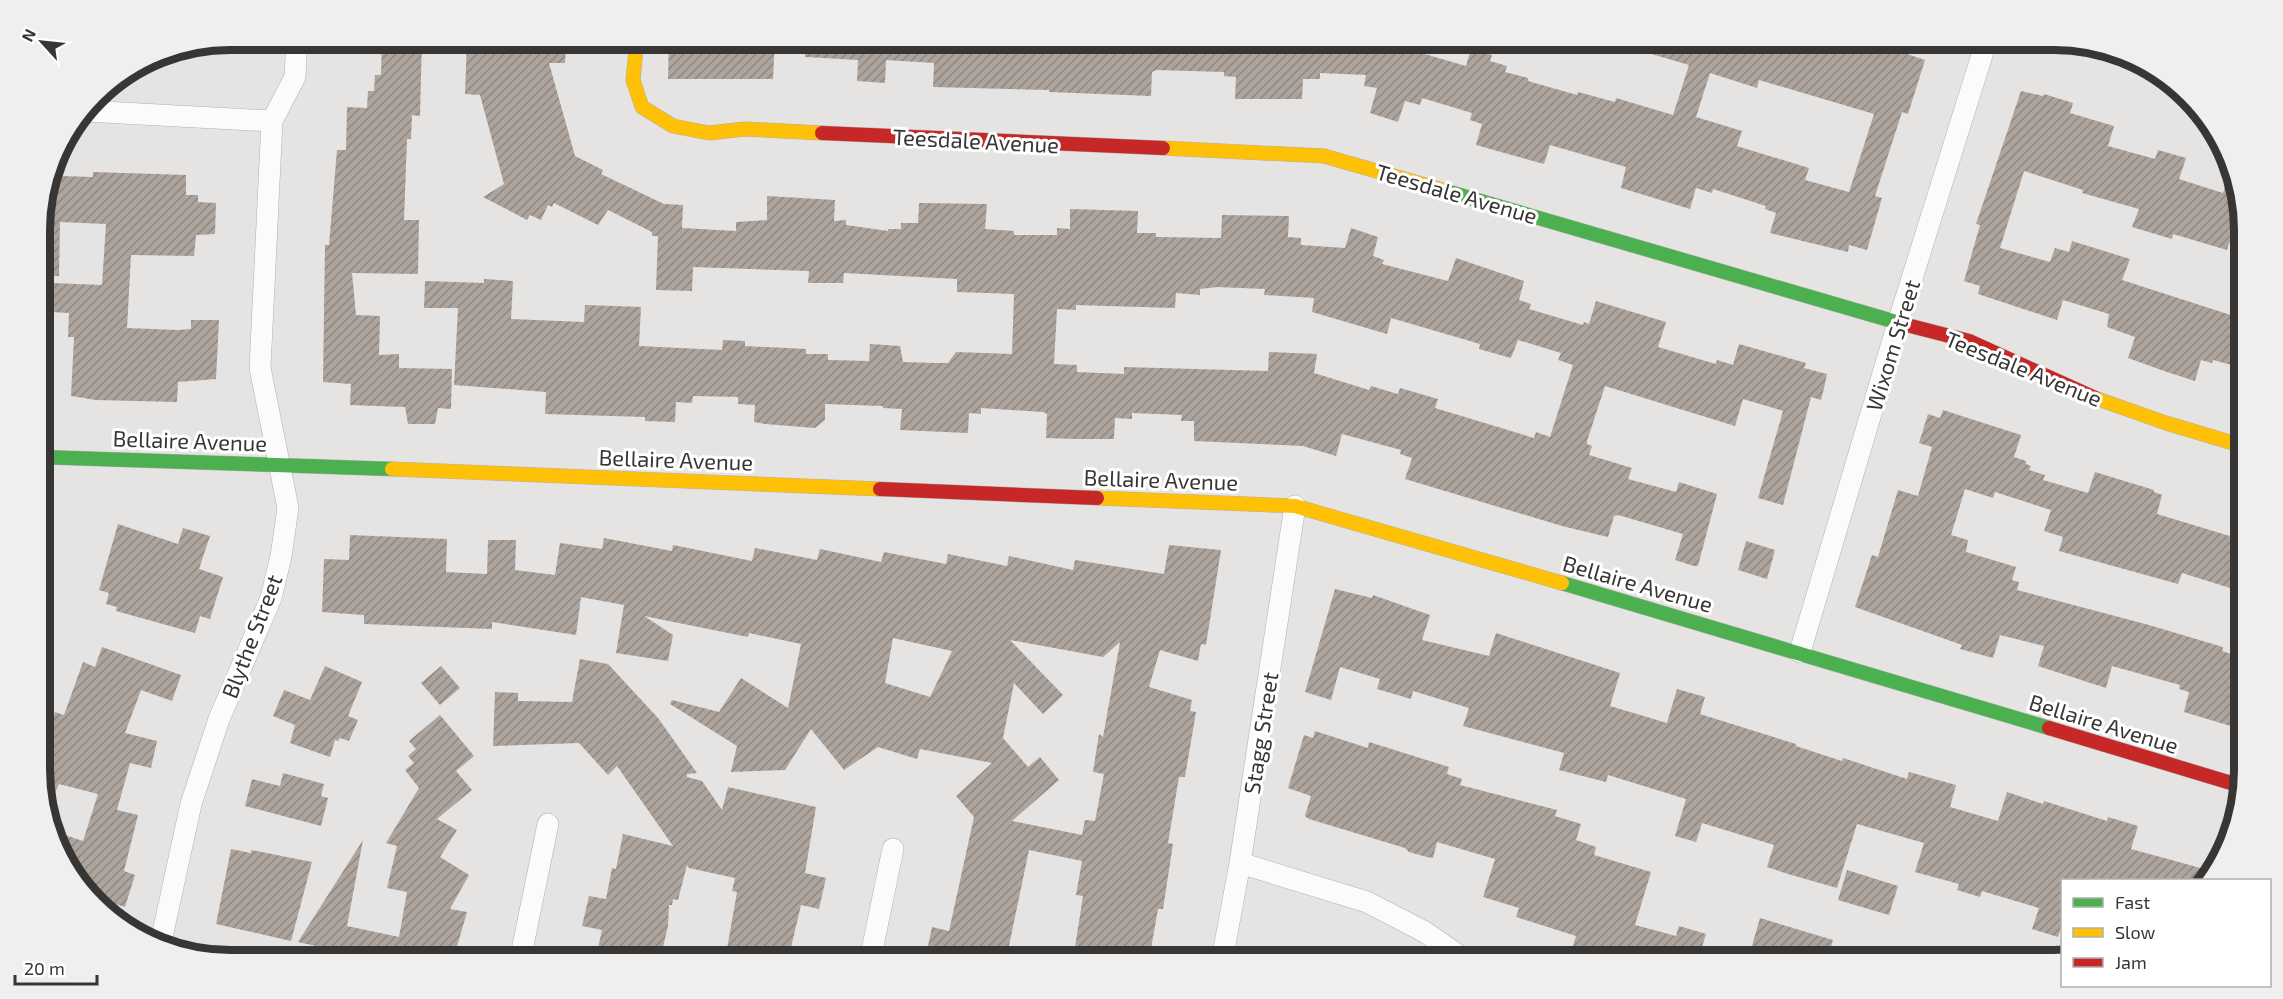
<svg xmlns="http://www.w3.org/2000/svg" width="2283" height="999" viewBox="0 0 2283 999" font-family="'Exo 2',sans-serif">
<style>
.building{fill:url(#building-hatch);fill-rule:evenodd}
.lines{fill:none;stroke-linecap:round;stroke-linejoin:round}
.street-casing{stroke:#b1b0ae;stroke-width:22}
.fast-casing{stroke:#b1b0ae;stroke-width:15}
.slow-casing{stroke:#b1b0ae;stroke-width:15}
.jam-casing{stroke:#b1b0ae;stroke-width:15}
.street{stroke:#fbfbfb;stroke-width:21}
.fast{stroke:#4caf50;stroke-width:14}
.slow{stroke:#ffc107;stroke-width:14}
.jam{stroke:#c62828;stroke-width:14}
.labels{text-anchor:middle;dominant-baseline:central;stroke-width:6;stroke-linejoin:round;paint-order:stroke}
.street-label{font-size:22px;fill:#373634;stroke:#fff}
.rim{fill:none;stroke:#373634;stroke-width:8}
</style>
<defs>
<pattern id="building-hatch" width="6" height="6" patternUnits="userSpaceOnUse" patternTransform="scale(1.5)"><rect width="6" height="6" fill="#ada49d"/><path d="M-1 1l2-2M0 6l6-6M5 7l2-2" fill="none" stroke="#8e8681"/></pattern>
</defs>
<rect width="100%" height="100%" fill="#e6e4e2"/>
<!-- building -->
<path class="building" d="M382,39h40l-2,77 -8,-1 -1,24h-4l-3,81h15l-1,54 -66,-1 4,42 24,1 -1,39 20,-1v14l53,1 -1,40 -13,-1 -3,16h-27l-3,-17 -55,-2 1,-21 -28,-2 2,-137h4l8,-95h9l1,-43 20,1 1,-17h6l1,-16h6z
M467,39l99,2 -1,22h-16l26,93 28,14 -2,4 63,30 19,1 -1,23 54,3v-9l31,-2v-24l68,4 -1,21 12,-1v5l42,6v-2h13v-6h17l1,-20 68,1 -2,25 29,2v4h43v-7l13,1v-20l68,2 -1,22h19v4l65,1 1,-23 67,1 -1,21 13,1v7l44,3 6,-20 27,9 -5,19 11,4 -2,4 66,17 8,-23 68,23 -5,19 12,4 -2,5 54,16 1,-3 5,2 7,-23 70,21 -8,25 58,17 1,-4 16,5 6,-21 67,19 -2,5 23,6 -3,14 -3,12 -10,-3 -28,108 -25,-7 25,-87 -40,-12 -8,27 -130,-40 -18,55v3l5,2 -3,9 43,13 -4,11 48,13 3,-10 38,12 -19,72h-4l-19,-6 8,-26 -65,-19 -4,1 -6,21 -46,-11 -157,-47 7,-21 -12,-4 1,-4 -59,-16 -6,22 -33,-10 -109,-5v-20h-13l1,-6 -50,-2v6l-17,-1 -1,21h-38l-30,-1 1,-24 -4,-2 -62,-4v6l-12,-1 -1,20 -68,-3 2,-21 -19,-1v-2l-58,-2v16l-10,8 -50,-4 -11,-2 1,-17 -17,-1v-7l-45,-1 -1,7 -16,-1 -1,20 -30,-1v-4l-100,-3 1,-22 -92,-7 4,-77h-34l1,-27 59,2v-4l29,2 -2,38 73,3 1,-17 56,2 -2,39 83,4 1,-10 22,1v5l61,3v5h22v6l41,1 1,-17 30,2 3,16 33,1h12l8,-11 56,2 2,-60 -57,-2v-13l-113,-6 -1,10h-35l1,-12 -116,-4 -1,24 -36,-1 2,-54h-6v-4l-44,-22 -10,15 -44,-22 -2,4 -4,-2 -7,15 -11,-5 -3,5 -44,-23 21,-13 -24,-89 -15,-1zM1217,287l48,2 -1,6 50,3 -2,14 75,22 4,-16 89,26 -1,5 32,9 7,-18 43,13 -3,7 15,5 -23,72 -14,-5 -2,6 -99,-30 3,-9 -38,-11 -2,6 -27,-8 -2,4 -55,-17 3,-19 -48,-2 -1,19 -144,-4v7l-47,-2v-7l-23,-1 3,-55 19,1v-5l99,3 1,-15 24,2v-6z
M669,39h106l-2,40h-105z
M805,39h533l42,2 86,25 5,-17 21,6 -2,6 17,5 -2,6 23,6v3l49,14 1,-3 37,10 1,-4 57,17 16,-50 -68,-20 1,-6h161l17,5 1,-5h82l26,8 -2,7 18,6 -17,54 -6,-2 -27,84 7,2 -15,52 -18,-5 -1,7 -78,-19 6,-20 -11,-4 1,-3 -53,-17 -1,4 -16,-5 -6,21 -69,-21 5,-21 -76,-22 -6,19 -68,-19 6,-21 -12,-4 2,-7 -50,-15 -2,7 -15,-4 -7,21 -28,-9 7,-25 -13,-2 2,-11 -46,-2v6h-17l-1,20h-67l1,-22 -12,-1v-4l-68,-2 -4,2 -1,24 -102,-4v-2l-116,-3 1,-24 -48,-3 -1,23 -28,-2 1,-21 -53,-3zM1710,73l47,15 2,-8 115,34 -25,78 -44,-12 4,-12 -72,-22 5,-15 -46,-14z
M2021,91l22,5 1,-2 29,9 -3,10 44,13 -6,20 47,13 3,-9 28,8 -7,21 44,14 6,-19 13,31 1,42 -14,-4 -2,7 -54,-16 -1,5 -40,-12 7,-18 -57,-16 1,-3 -59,-19 -24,77 50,14 5,-14 14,4 3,-11 58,18 -8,21 121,39v32l-4,16 -26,-7 -1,3 -11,-3 -6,21 -28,-9 -39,-14 7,-21 -28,-10 2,-13 -46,-14 -6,20 -79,-26 2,-8 -16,-5 16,-56 -4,-1z
M53,165l9,2v9l31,1v-5l93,3v20h12v7l18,1 -1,31 -19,1 -2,21 -63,-1 -4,73 51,2 13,-1v-9h28l-3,59 -38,3 -1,20 -81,-2 -25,-4 3,-59h-6l1,-24 -18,-1 1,-29 50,2 4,-61 -46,-2 -1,54h-19l-1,-59z
M1943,410l78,25 -7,22 12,4v3l5,2 -2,4 16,5 -2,5 45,13 7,-21 59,18v2l8,3 -5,19 86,26v52l-61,-19 -4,11 -119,-33 4,-14 -19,-6 7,-21 -56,-18 -2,6 -28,-9 -14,46 17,5 -2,12 50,15 -4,13 7,2 -2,8 132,35 74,22 -1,4 22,7v72l-60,-18 5,-20 -10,-3 1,-4 -68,-19 -6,22 -68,-22 6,-20 -44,-11 -7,23 -33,-9 2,-4 -107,-38 17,-52 6,2 20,-67 20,6 14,-49 -13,-4 9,-29 12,4z
M118,524l60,20 5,-16 27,8 -11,33 24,8 -13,42 -10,-3 -5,17 -79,-22 1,-4 -11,-3 3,-11 -10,-3z
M350,535l97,4 -1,33 41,2 1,-34h28l-1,30 40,5 5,-32 42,6 2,-11 68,13 1,-6 79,16 3,-13 62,12 3,-11 61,13 3,-10 62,12 2,-10 59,12 2,-10 64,14 2,-10 89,14 5,-29 52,5 -15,95 -5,-1 -3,17 -38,-11 -11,37 43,13 -2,11 6,1 -11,65h-6l-11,66 5,1 -10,65h-5l-9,51h-76l10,-64 -7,-1 6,-34 -53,-11 -23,110h-81l7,-33 17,4 25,-114 -18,-21 36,-33 -72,-14 -3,10 -39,-12 -34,23 -33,-41 -26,41 -54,2 6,-26 -67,-42 2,-4 47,12 22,-34 47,30 13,-64 -52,-11 -1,4 -104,-21 29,19 -5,26 -52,-8 8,-48 -43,-8 -5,38 -84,-13v7l-128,-5v-9l-42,-3 2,-53 25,1zM893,638l59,13 -22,46 -45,-14zM1010,640l93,17 17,-15 -17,95 -4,-3 -6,38 11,2 -9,47 -10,-1 -3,15 -70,-14 47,-41 -19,-23 -12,10 -25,-29 11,-55 29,31 20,-19z
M1746,541l29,9 -8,29 -29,-9z
M1335,589l37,9 1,-3 57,20 -8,25 67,16 7,-23 124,40 -10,33 57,17 10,-34 28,8 -5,17 96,30v2l46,15 1,-3 64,21 2,-7 47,13 -6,22 48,14 9,-29 36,12 1,-3 63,20 1,-4 30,9 -7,23 77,21 -8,10h-138v44l-4,13 -26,-8 7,-21 -57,-17 -2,6 -23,-7 2,-6 -44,-12 9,-29 -67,-19 -20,64 -49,-14 -21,-7 7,-22 -72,-22 -6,19 -21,-6 11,-37 -78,-24 -2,7 -47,-12 5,-17 -101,-27 6,-18 -56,-17 -2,8 -34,-10 3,-10 -40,-12 -9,33 -26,-8z
M102,647l79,28 -9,26 -31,-11 -16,43 32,8 -6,27 -21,-5 -13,47 21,5 -14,56 11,4 -10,32 -31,-10 -15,-11 -23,-54 27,9 15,-47 -39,-10 -12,25 -6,-14v-27l14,-56 9,3 19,-53 12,5z
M580,659l28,5 50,54 39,55 -10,1v3l15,4 20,29 6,-23 88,20 -11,66 21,5 -7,31 -18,-4 -13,55h-63l12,-68 -5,-1 3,-13 -46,-10 -2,-3 -9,35 -5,-1 -1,6h-3l-1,21 -8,34h-51l-13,-3 6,-27 -20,-4 7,-30 17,3 6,-31 4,1 7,-35 50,12 -56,-80 -9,9 -29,-32 -86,3 2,-54 23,1v8l54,1z
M325,666l37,16 -14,34 10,4 -9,21 -9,-3 -2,3 -3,-1 -5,17 -40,-14 5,-18 -22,-9 11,-26 26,10z
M441,666l19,22 -20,17 -19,-22z
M440,715l34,41 -18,15 16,19 -35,29 20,11 -17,27 29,18 -19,34 17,3 -14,48h-89l1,-3 -67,-15 65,-102 -16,86 52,11 8,-45 -20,-4 10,-42 -11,-3 33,-55 -14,-18 9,-7 -6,-7 8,-7 -7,-8z
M1315,731l53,17 1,-6 80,25 -2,7 15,5 -2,6 97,25 -2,6 26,8 -5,16 20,7 -2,8 57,17 -16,53 41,11 3,-10 27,8 -8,26h-104l-23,-7 5,-17 -60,-19 3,-9 -36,-11 12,-38 -58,-17 -4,16 -6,-1 -18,-5 -4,-4 -96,-29 -4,-3 6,-20 -23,-8 16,-53 9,3z
M283,773l41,11 -3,12 7,2 -7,28 -76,-20 7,-27 28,7z
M231,849l20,4v-3l61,12 -21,79 -75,-17z
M1847,870l51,16 -9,29 -51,-15z
M1760,918l73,22 -6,20h-79z"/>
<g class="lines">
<defs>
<path id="street" d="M85,111l187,10
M1800,652l98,-329 89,-284
M1240,863l127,39 58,30 40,28
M160,946l31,-142 28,-85 52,-121 10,-42 7,-48 -28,-140 12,-247 23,-44 2,-38
M520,960l28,-136
M870,960l23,-111
M1222,960l18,-97 55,-357"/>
<path id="fast" d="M1446,191l457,133
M40,457l352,12
M1562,583l487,145"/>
<path id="slow" d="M637,39l-4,41 9,27 31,19 36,7 36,-4 77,4
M1163,148l161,8 122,35
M2095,398l71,25 77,23
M392,469l488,20
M1097,498l198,8 267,77"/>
<path id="jam" d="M822,133l341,15
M1903,324l66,17 126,57
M880,489l217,9
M2049,728l192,58"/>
</defs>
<!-- street casing -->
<use href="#street" class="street-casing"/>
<!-- fast casing -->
<use href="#fast" class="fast-casing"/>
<!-- slow casing -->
<use href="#slow" class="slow-casing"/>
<!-- jam casing -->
<use href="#jam" class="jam-casing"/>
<!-- street -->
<use href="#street" class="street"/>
<!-- fast -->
<use href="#fast" class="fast"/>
<!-- slow -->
<use href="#slow" class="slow"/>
<!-- jam -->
<use href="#jam" class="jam"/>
</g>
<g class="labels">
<!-- street labels -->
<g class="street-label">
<text transform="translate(976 140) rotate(3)">Teesdale Avenue</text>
<text transform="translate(1457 193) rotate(16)">Teesdale Avenue</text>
<text transform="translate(1892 345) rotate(-73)">Wixom Street</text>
<text transform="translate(2024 368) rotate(22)">Teesdale Avenue</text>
<text transform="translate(190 440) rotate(2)">Bellaire Avenue</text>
<text transform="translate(676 459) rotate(2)">Bellaire Avenue</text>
<text transform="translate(1161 479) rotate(2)">Bellaire Avenue</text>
<text transform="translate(1638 583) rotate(16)">Bellaire Avenue</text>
<text transform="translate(251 636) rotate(-69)">Blythe Street</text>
<text transform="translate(2104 723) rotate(17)">Bellaire Avenue</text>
<text transform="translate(1260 733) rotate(-81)">Stagg Street</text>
</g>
</g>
<!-- crop -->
<path d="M0 0H2283V999H0ZM230 50H2054A180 180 0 0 1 2234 230V770A180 180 0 0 1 2054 950H230A180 180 0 0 1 50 770V230A180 180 0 0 1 230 50Z" fill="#efefef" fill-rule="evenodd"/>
<path class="rim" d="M230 50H2054A180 180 0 0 1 2234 230V770A180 180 0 0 1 2054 950H230A180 180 0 0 1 50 770V230A180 180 0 0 1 230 50Z"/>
<!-- legend -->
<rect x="2061" y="879" width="210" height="108" fill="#ffffff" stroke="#afafae" stroke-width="1.5"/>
<rect x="2073" y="898" width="30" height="9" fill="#4caf50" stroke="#afafae" stroke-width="1.5"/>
<text x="2115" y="909" font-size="18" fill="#373634">Fast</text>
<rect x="2073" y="928" width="30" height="9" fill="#ffc107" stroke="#afafae" stroke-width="1.5"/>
<text x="2115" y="939" font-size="18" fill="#373634">Slow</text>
<rect x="2073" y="958" width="30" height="9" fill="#c62828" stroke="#afafae" stroke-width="1.5"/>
<text x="2115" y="969" font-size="18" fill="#373634">Jam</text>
<!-- north arrow -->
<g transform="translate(42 42) rotate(297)" stroke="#ffffff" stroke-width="4.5" paint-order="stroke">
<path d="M0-4.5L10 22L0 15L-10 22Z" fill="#373634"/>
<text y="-9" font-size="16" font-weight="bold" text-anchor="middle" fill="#373634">N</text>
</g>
<!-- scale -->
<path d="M15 975v9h82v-9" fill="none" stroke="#373634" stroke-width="3"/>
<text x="24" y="975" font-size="18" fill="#373634" stroke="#ffffff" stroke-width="4.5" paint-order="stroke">20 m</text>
</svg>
